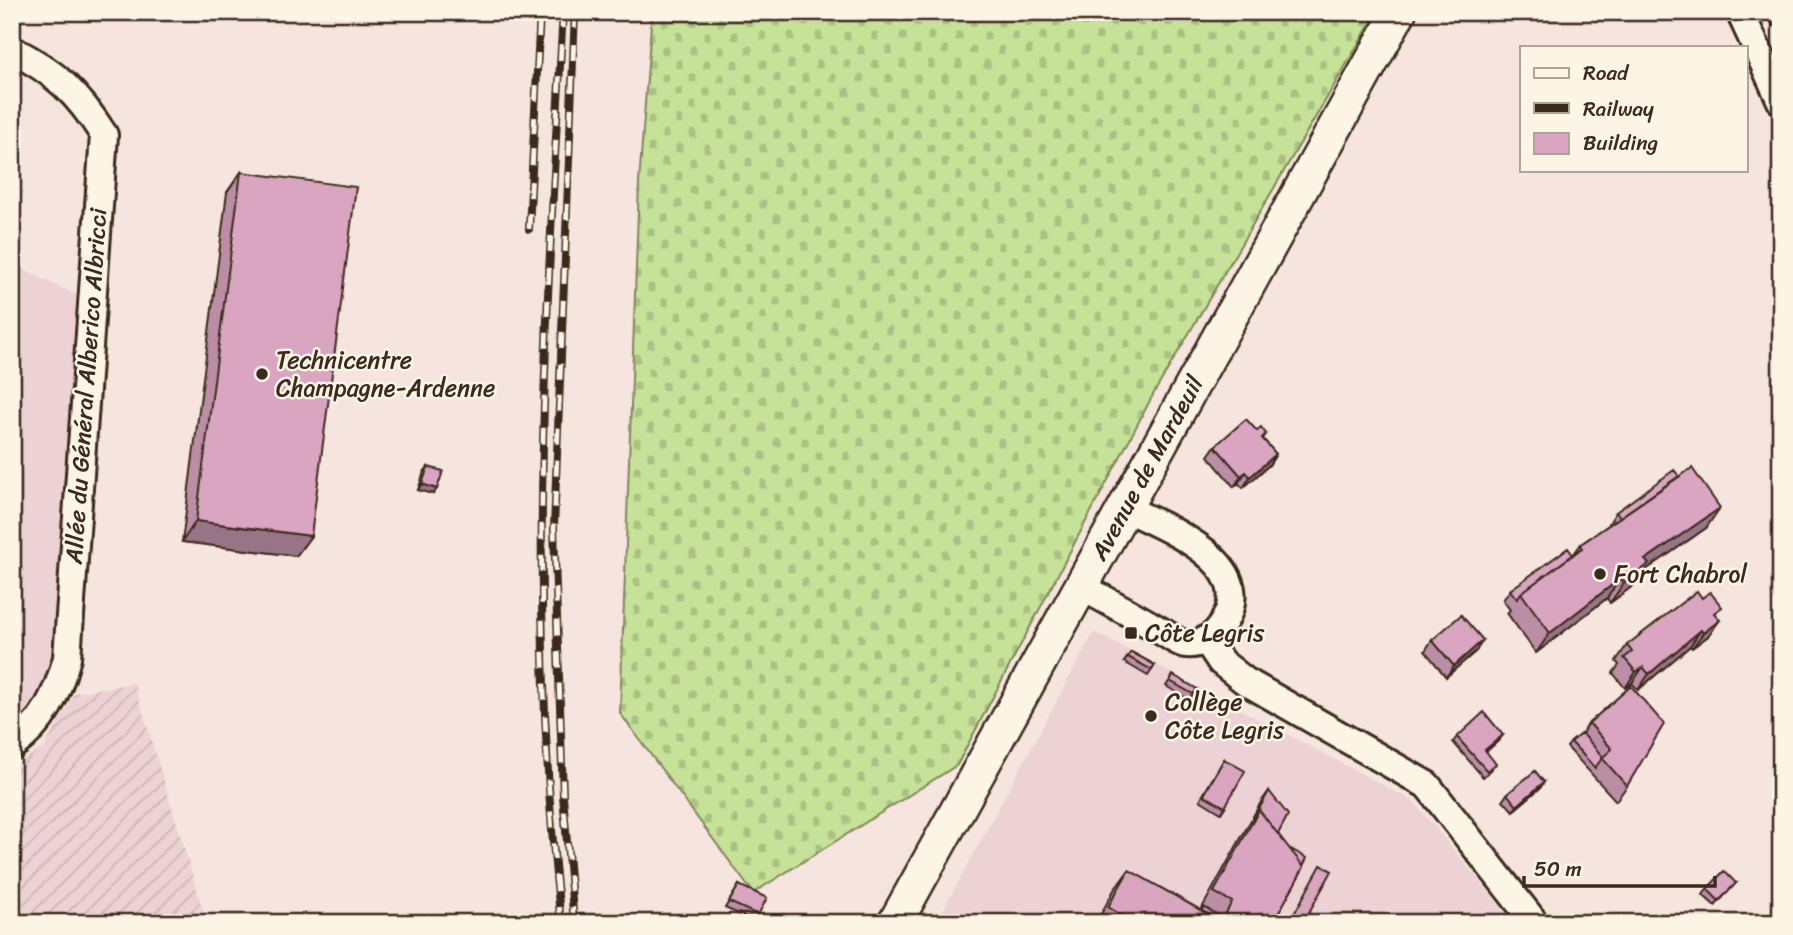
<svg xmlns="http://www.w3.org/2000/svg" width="1793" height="935" viewBox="0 0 1793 935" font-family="Sriracha,sans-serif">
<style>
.built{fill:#edd2d5}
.industrial{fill:url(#industrial-furrows)}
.cemetery{fill:url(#cemetery-stones);stroke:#80865b;stroke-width:2}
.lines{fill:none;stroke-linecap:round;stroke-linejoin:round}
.minor-casing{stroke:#3b2a1e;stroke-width:32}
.tertiary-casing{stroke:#3b2a1e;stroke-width:38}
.minor{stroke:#fcf5e5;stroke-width:26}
.tertiary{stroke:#fcf5e5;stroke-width:33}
.rail-casing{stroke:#3b2a1e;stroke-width:8}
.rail{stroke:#fcf5e5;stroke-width:5;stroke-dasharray:16;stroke-linecap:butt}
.wall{fill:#bb8ea5;stroke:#3b2a1e;stroke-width:2}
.shaded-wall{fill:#987486;stroke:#3b2a1e;stroke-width:2}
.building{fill:#d9a5c0;stroke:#3b2a1e;stroke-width:2}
.poi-dot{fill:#3b2a1e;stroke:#fcf5e5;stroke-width:2.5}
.labels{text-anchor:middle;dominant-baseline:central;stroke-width:5;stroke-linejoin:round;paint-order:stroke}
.poi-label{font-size:24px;fill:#3b2a1e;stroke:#fcf5e5;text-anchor:start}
.street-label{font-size:24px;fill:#3b2a1e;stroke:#fcf5e5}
</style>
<defs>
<pattern id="industrial-furrows" width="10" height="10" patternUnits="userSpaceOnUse" patternTransform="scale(1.75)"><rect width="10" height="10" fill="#edd2d5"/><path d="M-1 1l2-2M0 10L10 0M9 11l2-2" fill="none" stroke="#ccb4b6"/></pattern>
<pattern id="cemetery-stones" width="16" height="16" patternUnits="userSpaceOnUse" patternTransform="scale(1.75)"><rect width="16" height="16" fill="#c6e198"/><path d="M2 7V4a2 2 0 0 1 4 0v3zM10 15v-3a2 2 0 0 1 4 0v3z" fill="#abc183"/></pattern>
</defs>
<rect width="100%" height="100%" fill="#f5e5de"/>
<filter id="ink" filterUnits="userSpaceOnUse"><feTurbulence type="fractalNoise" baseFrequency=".0143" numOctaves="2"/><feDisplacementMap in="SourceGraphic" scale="14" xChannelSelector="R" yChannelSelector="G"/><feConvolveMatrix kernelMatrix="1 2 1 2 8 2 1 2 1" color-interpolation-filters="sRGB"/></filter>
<g filter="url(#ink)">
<!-- built -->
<path class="built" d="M12,264l64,31 -22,373 -25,47 -17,11z
M1094,632l319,169 102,122h-579z"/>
<!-- industrial -->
<path class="industrial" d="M134,683l73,240h-195v-157l32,-18 31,-55z"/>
<!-- cemetery -->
<path class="cemetery" d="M652,12h725l-223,381 -197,372 -204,128 -133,-180 19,-530z"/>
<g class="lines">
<defs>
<path id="minor" d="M1740,12l41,89
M12,50c44,22 66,44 92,85l-37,523c-10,37 -23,65 -55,88
M1082,587c26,14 53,29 79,44 7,4 17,12 24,13 14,2 29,-7 36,-18 43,-62 -56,-98 -96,-118
M1207,641l14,21 24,19 182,104 108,138"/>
<path id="tertiary" d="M895,923l504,-911"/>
</defs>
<!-- minor casing -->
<use href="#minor" class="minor-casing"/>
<!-- tertiary casing -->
<use href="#tertiary" class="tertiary-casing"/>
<!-- minor -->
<use href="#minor" class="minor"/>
<!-- tertiary -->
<use href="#tertiary" class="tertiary"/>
<defs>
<path id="rail" d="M529,229l11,-217
M561,923c-35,-303 -15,-608 2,-911
M574,923l-11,-127 -9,-268 21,-516"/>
</defs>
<!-- rail casing -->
<use href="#rail" class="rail-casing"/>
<!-- rail -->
<use href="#rail" class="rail"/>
</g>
<!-- wall -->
<path class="wall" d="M1771,12h10v7l-8,7 -5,-10z
M241,172l70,364 -15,20 -114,-14 45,-350z
M1257,431l9,3 -3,5 13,15 -7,11 -26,23 -5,-5 -4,4 -26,-31 7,-10z
M428,467l5,27 -15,-4 6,-18z
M1616,512l90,16 -63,44 -9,13 -24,18 -3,-5 -71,55 -29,-40 3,-3 -7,-10 7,-10 63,-35 8,-11 29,-20 -1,-1z
M1716,616l-8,20 -16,12 -2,-2 -52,44 -6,-7 -7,5 -12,-15 6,-8 -3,-4 11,-16z
M1432,640l44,11 -30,26 -21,-26z
M1131,652l24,13 -7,11 -24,-14z
M1173,676l24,13 -8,11 -23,-14z
M1631,686l-4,100 -11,15 -49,-54 4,-5 11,-9 7,-10z
M1503,735l-4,5 -13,12 6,17 -9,8 -30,-35 4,-5z
M1224,759l1,48 -4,6 -21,-13z
M1544,782l-4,6 -27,23 -10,-11 4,-6z
M1269,791l9,43 6,8 -11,81h-177l18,-33 15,-20 72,40 60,-108z
M1736,883l-21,23 -12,-11 4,-6z
M739,885l19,30 -4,6 -29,-13z"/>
<!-- shaded-wall -->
<path class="shaded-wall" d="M1276,454l-7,11 -26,23 7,-11z
M1246,472l-8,11 -4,4 7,-11z
M422,484l15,5 -4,5 -15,-4z
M1720,508l-14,20 -63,44 -9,13 -24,18 14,-20 21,-23z
M196,521l115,15 -15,20 -114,-14z
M1621,578l-14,20 -71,55 14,-20z
M1720,620l-12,16 -16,12 11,-15z
M1701,630l-11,16 -52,44 11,-16z
M1483,640l-7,11 -30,26 8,-11z
M1643,667l-11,16 -7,5 11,-16z
M1503,735l-4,5 -18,16 4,-6z
M1544,782l-4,6 -27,23 4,-5z"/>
<!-- building -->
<path class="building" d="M1773,12h8v5l-5,4z
M241,172l115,15 -45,349 -115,-15z
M1246,419l11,12 4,-4 5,7 -4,4 14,16 -26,23 -4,-5 -5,4 -26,-30z
M428,467l15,4 -6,18 -15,-5z
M1692,468l28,40 -75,52 4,4 -25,19 -3,-5 -71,55 -29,-40 61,-45 -1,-4z
M1674,470l5,6 -59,41 -4,-5z
M1568,548l5,7 -52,38 -4,6 -7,-9z
M1697,591l5,7 8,-6 12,15 -8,6 6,7 -17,13 -2,-3 -52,44 -6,-7 -7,5 -12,-14 8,-6 -5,-7z
M1461,615l22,25 -29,26 -22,-26z
M1131,652l24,13 -3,5 -24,-13z
M1173,675l24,14 -4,5 -23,-13z
M1631,686l33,38 -37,62 -25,-28 10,-9 -23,-26z
M1484,712l19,23 -18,15 11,14 -9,7 -30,-34z
M1582,733l21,24 -8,11 -24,-26z
M1224,759l21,12 -20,36 -21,-12z
M1535,771l9,11 -27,24 -10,-12z
M1269,791l19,24 -10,19 -19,-24 -6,10z
M1259,810l45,57 -31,56h-148l3,-4 -20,-12 21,-37 92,52 11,-20 -18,-10z
M1289,848l18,10 -4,8z
M1321,865l11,6 -29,52h-14z
M1724,871l12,12 -17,18 -12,-12z
M739,885l28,13 -9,17 -29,-13z
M1204,907l17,10 -2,3 -17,-9z"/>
</g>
<!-- markers -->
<g class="poi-dot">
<circle cx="262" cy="374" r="7"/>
<circle cx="1600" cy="574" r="7"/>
<rect x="1124" y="626" width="14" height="14" rx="3.5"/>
<circle cx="1151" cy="716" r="7"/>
</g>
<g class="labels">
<!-- poi labels -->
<g class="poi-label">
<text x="276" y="360">Technicentre<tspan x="276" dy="28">Champagne-Ardenne</tspan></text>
<text x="1614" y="574">Fort Chabrol</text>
<text x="1145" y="633">Côte Legris</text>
<text x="1165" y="702">Collège<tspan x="1165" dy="28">Côte Legris</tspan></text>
</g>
<!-- street labels -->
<g class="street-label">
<text transform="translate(86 386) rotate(-86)">Allée du Général Alberico Albricci</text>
<text transform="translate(1147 468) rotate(-61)">Avenue de Mardeuil</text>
</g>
</g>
<!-- margin -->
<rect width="1793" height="935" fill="none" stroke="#fcf5e5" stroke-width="42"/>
<rect x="21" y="21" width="1751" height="893" fill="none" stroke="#3b2a1e" stroke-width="2.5" filter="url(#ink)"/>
<!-- legend -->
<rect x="1520" y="46" width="228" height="126" fill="#fcf5e5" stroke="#afa495" stroke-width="2"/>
<rect x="1534" y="68" width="35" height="10" fill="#fcf5e5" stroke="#afa495" stroke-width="2"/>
<text x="1583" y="80" font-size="21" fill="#3b2a1e">Road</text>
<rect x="1534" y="103" width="35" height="10" fill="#3b2a1e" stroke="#afa495" stroke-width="2"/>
<text x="1583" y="116" font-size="21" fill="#3b2a1e">Railway</text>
<rect x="1534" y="133" width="35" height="21" fill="#d9a5c0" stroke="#afa495" stroke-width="2"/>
<text x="1583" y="150" font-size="21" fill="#3b2a1e">Building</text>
<!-- scale -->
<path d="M1524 876v10h191v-10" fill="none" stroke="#3b2a1e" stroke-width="3.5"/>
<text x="1534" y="876" font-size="21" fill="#3b2a1e" stroke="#fcf5e5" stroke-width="5" paint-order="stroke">50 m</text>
</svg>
